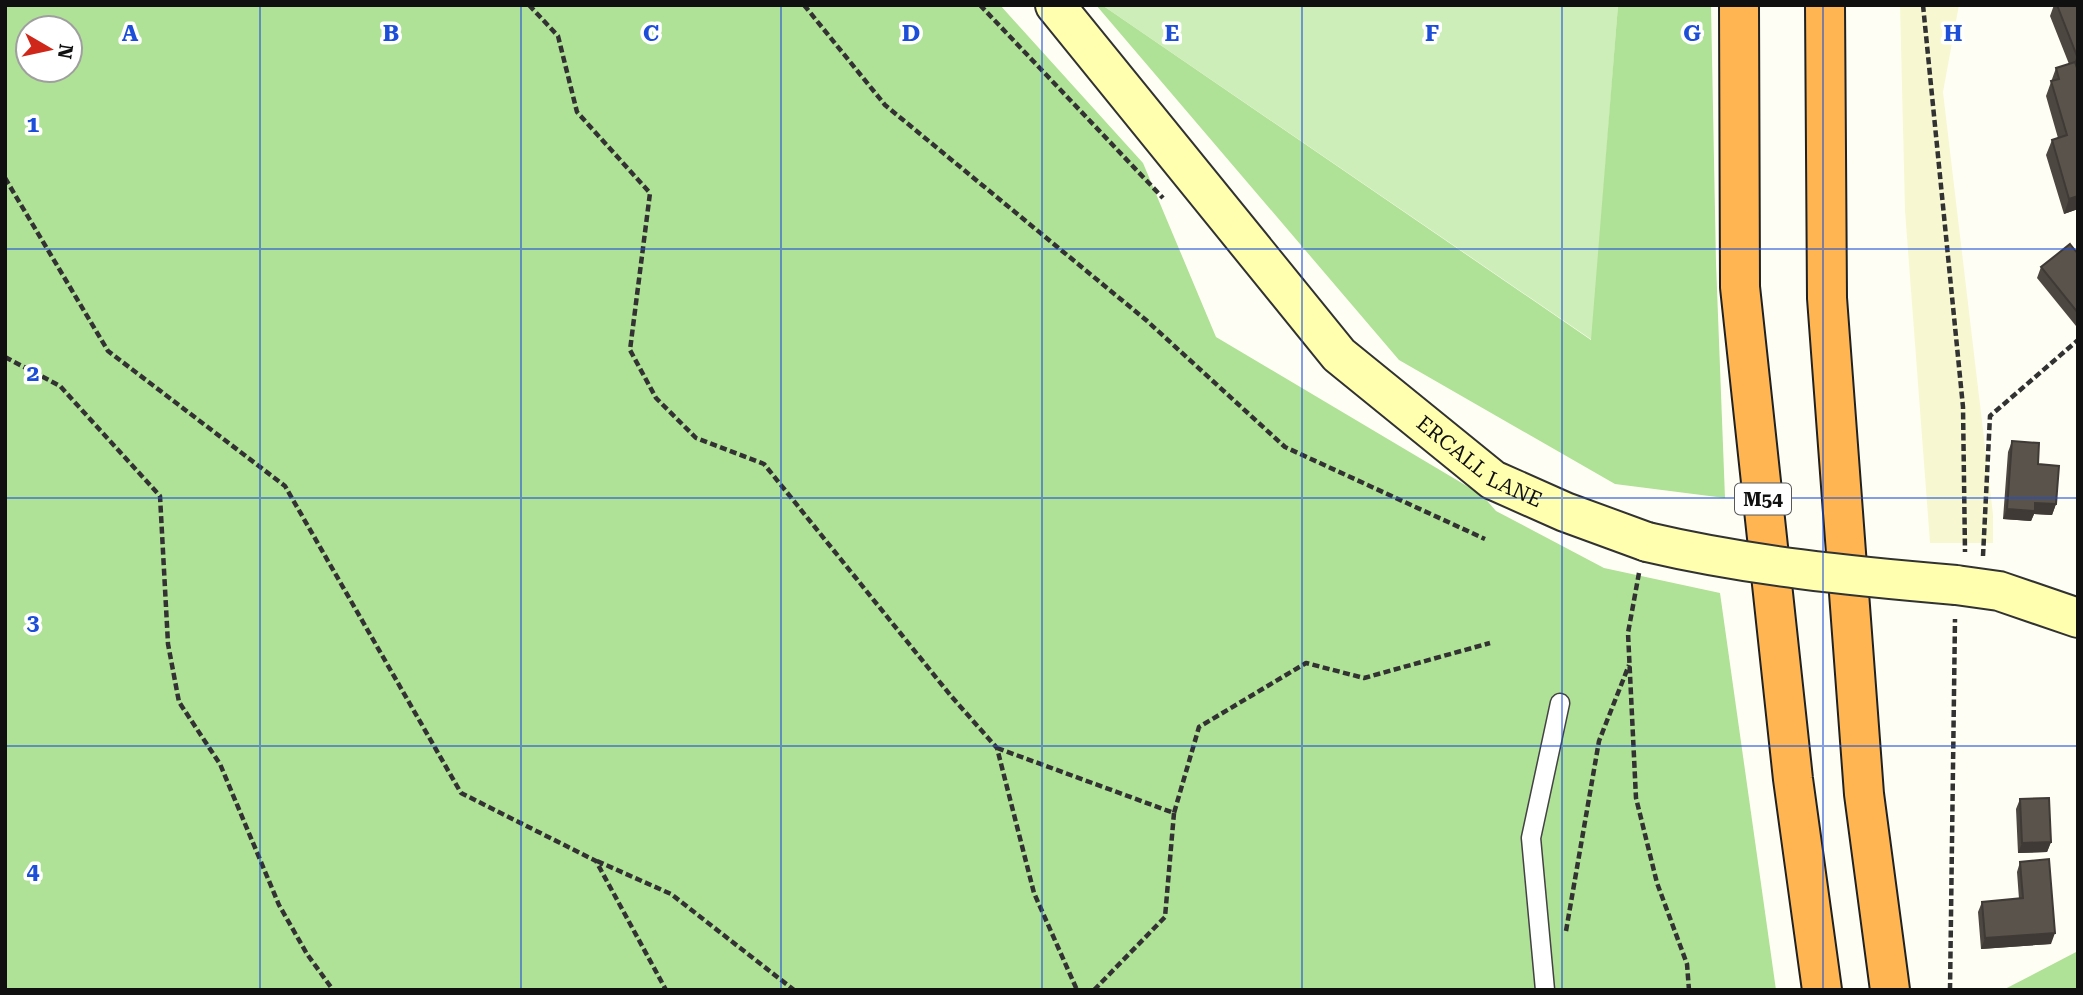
<svg xmlns="http://www.w3.org/2000/svg" width="2083" height="995" viewBox="0 0 2083 995" font-family="'Roboto Serif',serif">
<style>
.farmland{fill:#f7f8d1}
.green{fill:#ceeeb9}
.forest{fill:#afe196;fill-rule:evenodd}
.lines{fill:none;stroke-linecap:round;stroke-linejoin:round}
.lane-casing{stroke:#434343;stroke-width:21}
.secondary-casing{stroke:#323232;stroke-width:42}
.highway-casing{stroke:#212121;stroke-width:42}
.path{stroke:#323232;stroke-width:4.5;stroke-dasharray:7 3.5;stroke-linecap:butt}
.lane{stroke:#fff;stroke-width:18}
.secondary{stroke:#ffffaf;stroke-width:38}
.highway{stroke:#ffb552;stroke-width:38}
.secondary-bridge-casing{stroke:#323232;stroke-width:42;stroke-linecap:butt}
.secondary-bridge{stroke:#ffffaf;stroke-width:38}
.wall{fill:#4d4741}
.shaded-wall{fill:#3f3a35}
.building{fill:#5a534c;stroke:#3f3a35;stroke-width:2}
.grid{fill:none;stroke:#1d4ed8;stroke-width:2;stroke-opacity:0.55}
.labels{text-anchor:middle;dominant-baseline:central;stroke-width:7;stroke-linejoin:round;paint-order:stroke}
.shield{fill:#fff;stroke:#585858;stroke-width:2}
.shield-label{font-size:19px;font-weight:bold;fill:#101010}
.street-label{font-size:21px;fill:#101010;stroke:#fff}
.grid-label{font-size:23px;text-anchor:middle;font-weight:bold;fill:#1d4ed8;stroke:#fff;stroke-width:7;stroke-linejoin:round;paint-order:stroke}
</style>
<rect width="100%" height="100%" fill="#fffef4"/>
<!-- farmland -->
<path class="farmland" d="M1900,5h59l-16,87 50,422v29h-63l-25,-332z"/>
<!-- green -->
<path class="green" d="M1102,5h516l-26,335z"/>
<!-- forest -->
<path class="forest" d="M5,5h995l143,158 73,174 266,158 14,16 108,57 116,25 56,397h-1771zM28,28h42v42h-42z
M1096,5h6l489,335 27,-335h93l5,258 9,235 -110,-14 -216,-124z
M2078,951v39h-75z"/>
<g class="lines">
<defs>
<path id="lane" d="M1545,990l-14,-152 29,-135"/>
<g id="secondary">
<path id="s1" d="M1055,5l284,350 154,125 72,32 82,30"/>
<path d="M1956,585l43,6 79,27"/>
</g>
<path id="highway" d="M1739,5l1,282 53,492 29,211
M1825,5l2,293 37,496 26,196"/>
</defs>
<!-- lane casing -->
<use href="#lane" class="lane-casing"/>
<!-- secondary casing -->
<use href="#secondary" class="secondary-casing"/>
<!-- highway casing -->
<use href="#highway" class="highway-casing"/>
<!-- path -->
<path class="path" d="M529,5l29,31 19,76 73,81 -20,157 26,48 40,40 68,26 187,232 46,52 37,145 43,97
M804,5l81,100 261,215 139,127 200,92
M980,5l183,193
M1923,5l40,402 2,145
M5,178l103,173 177,135 176,307 135,68 70,129
M5,357l55,29 100,110 8,148 11,58 41,62 59,141 28,49 26,36
M1983,556l7,-140 88,-76
M1639,573l-11,60 8,165 21,85 30,81 2,26
M997,748l177,65 25,-86 107,-64 58,15 126,-35
M597,861l74,33 123,96
M1566,931l33,-190 30,-76
M1094,990l71,-73 9,-104
M1950,990l5,-371"/>
<!-- lane -->
<use href="#lane" class="lane"/>
<!-- secondary -->
<use href="#secondary" class="secondary"/>
<!-- highway -->
<use href="#highway" class="highway"/>
<defs>
<path id="secondary-bridge" d="M1647,542c102,24 204,34 309,43"/>
</defs>
<!-- secondary-bridge casing -->
<use href="#secondary-bridge" class="secondary-bridge-casing"/>
<!-- secondary-bridge -->
<use href="#secondary-bridge" class="secondary-bridge"/>
</g>
<!-- wall -->
<path class="wall" d="M2054,5h24v204l-14,5 -18,-59 6,-15 6,-2 -12,-42 10,-28 13,-4 -19,-48z
M2078,254v70l-2,2 -39,-48 4,-11z
M2012,441l26,23 18,40 -4,11 -18,-1 -3,7 -28,-2 5,-67z
M2020,799l31,43 -4,10 -29,1 -2,-44z
M2020,862l31,82 -70,5 -3,-37 4,-10 37,-3 -2,-27z"/>
<!-- shaded-wall -->
<path class="shaded-wall" d="M2077,56h1v13l-7,2z
M2078,196v13l-14,5 5,-15z
M2035,503l21,1 -4,11 -18,-1 -3,7 -28,-2 4,-10z
M2051,842l-4,10 -29,1 4,-10z
M2055,933l-4,11 -70,5 4,-11z"/>
<!-- building -->
<path class="building" d="M2057,5h21v51h-1z
M2075,62l3,9v125l-9,3 -17,-59 15,-5 -16,-54 8,-2 -3,-11z
M2070,244l8,10v59l-37,-46z
M2012,441l27,2 -1,21 21,2 -3,38 -21,-1v8l-28,-2z
M2049,798l2,44 -29,1 -2,-44z
M2049,859l6,74 -70,5 -3,-36 41,-4 -3,-36z"/>
<!-- grid -->
<path class="grid" d="M260,5v985M521,5v985M781,5v985M1042,5v985M1302,5v985M1562,5v985M1823,5v985M5,249h2073M5,498h2073M5,746h2073"/>
<g class="labels">
<!-- shield labels -->
<rect class="shield" x="1735" y="483.5" width="56" height="31" rx="5"/>
<g class="shield-label">
<text x="1763" y="499">M54</text>
</g>
<!-- street labels -->
<g class="street-label">
<text stroke="none"><textPath href="#s1" startOffset="628">ERCALL LANE</textPath></text>
</g>
</g>
<g class="grid-label">
<text x="130" y="41">A</text>
<text x="391" y="41">B</text>
<text x="651" y="41">C</text>
<text x="911" y="41">D</text>
<text x="1172" y="41">E</text>
<text x="1432" y="41">F</text>
<text x="1692" y="41">G</text>
<text x="1953" y="41">H</text>
<text x="33" y="132">1</text>
<text x="33" y="381">2</text>
<text x="33" y="630">3</text>
<text x="33" y="879">4</text>
</g>
<!-- border -->
<rect width="2083" height="995" fill="none" stroke="#101010" stroke-width="14"/>
<!-- north arrow -->
<g transform="translate(49 49) rotate(99)"><circle r="33" fill="#ffffff" stroke="#9f9f9f" stroke-width="2"/>
<path d="M0-5L12 26L0 18L-12 26Z" fill="#cf271a"/>
<text y="-10" font-size="19" font-weight="bold" text-anchor="middle" fill="#101010">N</text>
</g>
</svg>
